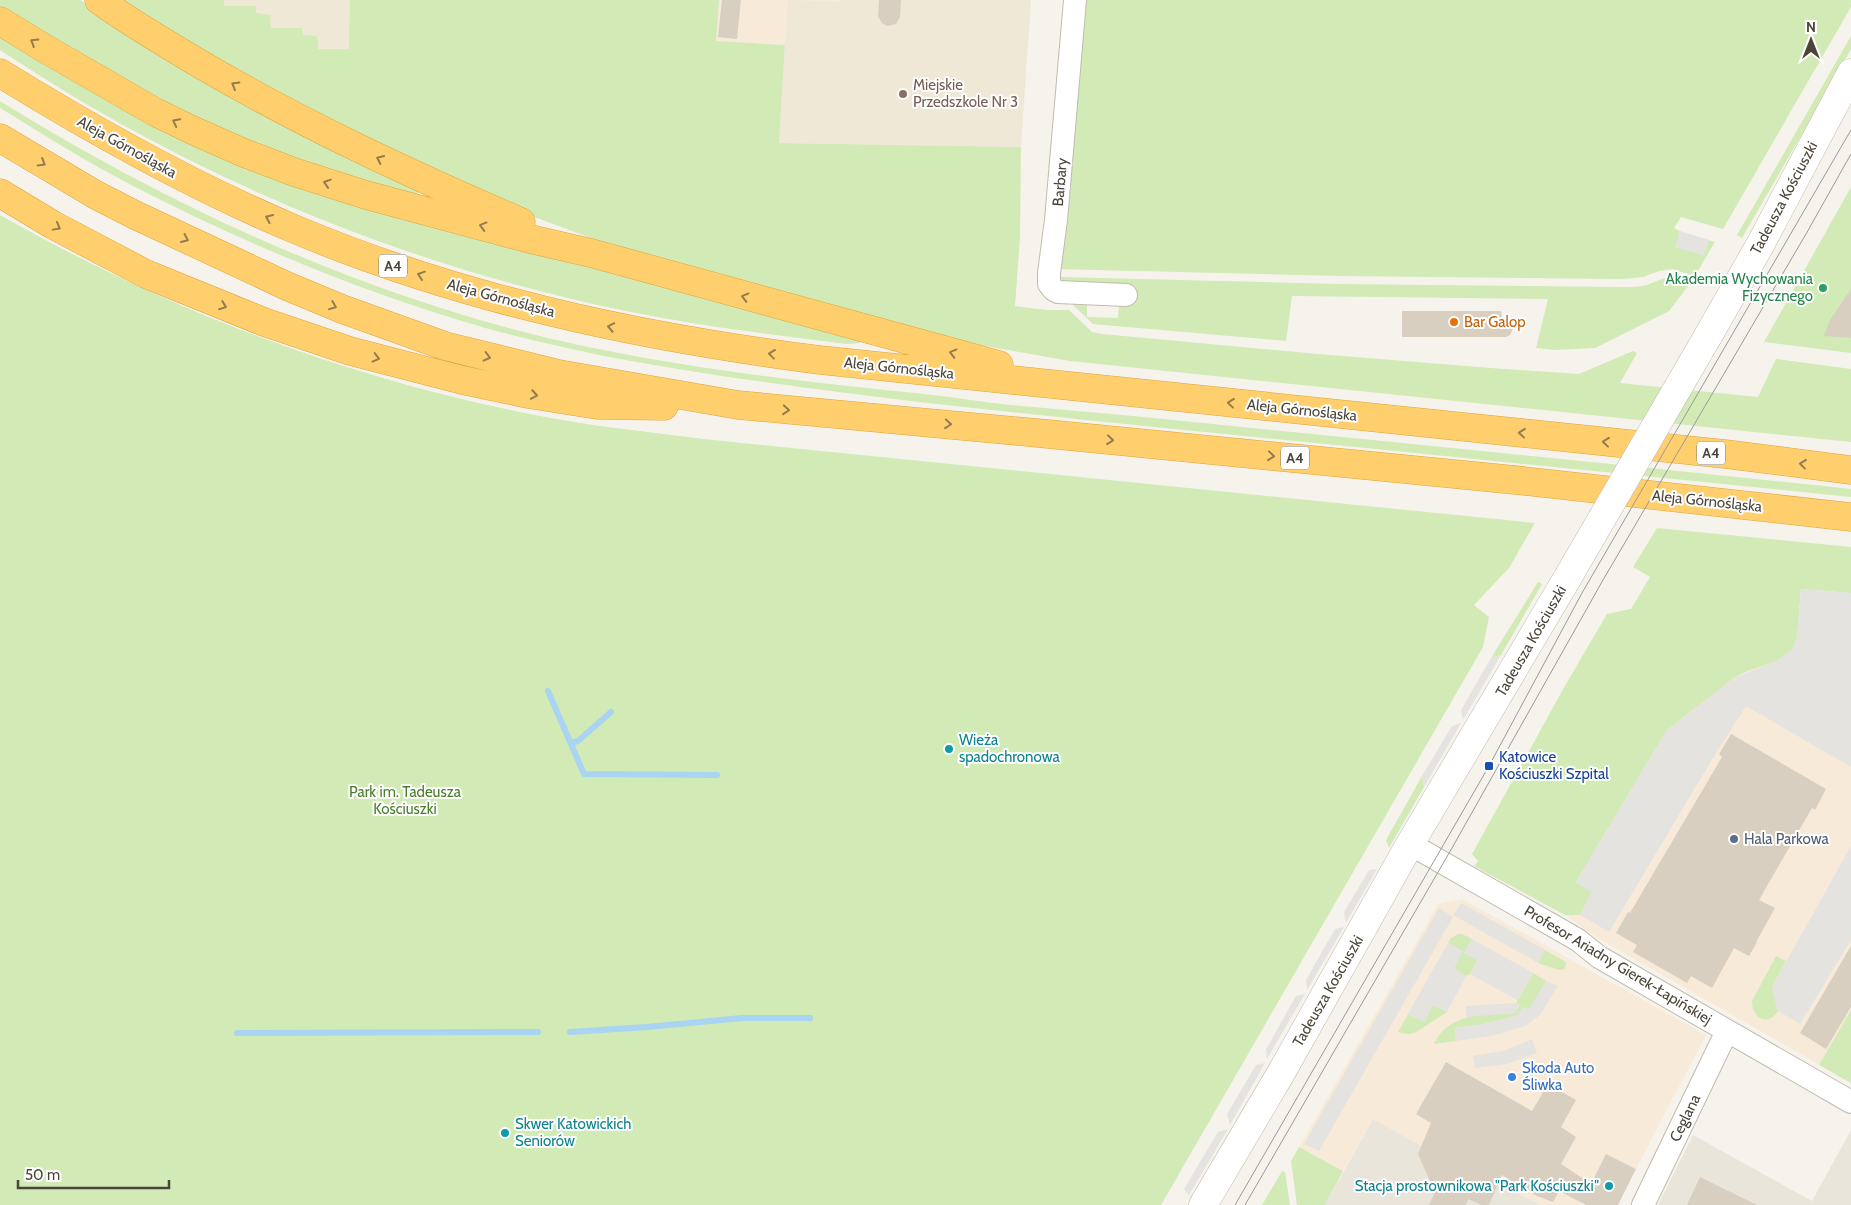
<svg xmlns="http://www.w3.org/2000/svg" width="1851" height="1205" viewBox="0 0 1851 1205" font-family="Cabin,sans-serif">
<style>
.residential{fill:#eae5da}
.commercial{fill:#f7ead8}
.education{fill:#efe8d6}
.green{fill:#d2eab5}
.parking{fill:#e5e3e0}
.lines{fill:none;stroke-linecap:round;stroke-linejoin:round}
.stream{stroke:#a9d4f2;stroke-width:6}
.building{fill:#d8cfc1}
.minor-casing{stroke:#c2bbae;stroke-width:24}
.tertiary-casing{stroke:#c2bbae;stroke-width:29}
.motorway-casing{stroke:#e0a43c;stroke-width:29}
.minor{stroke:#fff;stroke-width:22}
.tertiary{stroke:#fff;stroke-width:28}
.motorway{stroke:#ffcf6e;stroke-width:28}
.tram{stroke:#9a9a9a;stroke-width:1}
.tertiary-bridge-casing{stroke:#c2bbae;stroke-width:29;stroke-linecap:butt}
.tertiary-bridge{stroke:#fff;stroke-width:28}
.oneway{stroke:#937c4e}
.education-dot{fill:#8d6e63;stroke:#fff;stroke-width:2}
.leisure-dot{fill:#2e9e5b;stroke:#fff;stroke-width:2}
.food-dot{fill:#e8710a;stroke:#fff;stroke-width:2}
.culture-dot{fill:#0f9aa8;stroke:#fff;stroke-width:2}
.transit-dot{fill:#1a4fb4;stroke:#fff;stroke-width:2}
.service-dot{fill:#5c6f8a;stroke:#fff;stroke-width:2}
.shop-dot{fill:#3f7fe0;stroke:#fff;stroke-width:2}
.labels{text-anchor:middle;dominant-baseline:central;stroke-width:4;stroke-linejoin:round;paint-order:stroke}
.shield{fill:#fff;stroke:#817c74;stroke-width:1}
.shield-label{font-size:14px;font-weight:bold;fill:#4b4439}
.education-label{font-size:15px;fill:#785e54;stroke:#fff;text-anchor:start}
.street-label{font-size:15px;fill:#4b4439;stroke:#fff}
.leisure-label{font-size:15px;fill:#27864d;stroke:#fff;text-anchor:end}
.food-label{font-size:15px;fill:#c56008;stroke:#fff;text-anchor:start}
.culture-label{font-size:15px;fill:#0d838f;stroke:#fff;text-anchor:start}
.transit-label{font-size:15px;fill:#164399;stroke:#fff;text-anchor:start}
.park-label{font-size:15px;fill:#4a7f2a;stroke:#fff}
.service-label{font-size:15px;fill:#4e5e75;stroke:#fff;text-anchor:start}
.shop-label{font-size:15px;fill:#366cbe;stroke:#fff;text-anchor:start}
</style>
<rect width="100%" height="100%" fill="#f6f3ec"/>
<!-- residential -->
<path class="residential" d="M1373,1119l49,27 119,59h-216z
M1851,1130v75h-193l35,-70 119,66z"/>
<!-- commercial -->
<path class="commercial" d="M719,0h123v2l-54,-1 -3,44 -70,-4z
M1851,593v490l-252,-144 -34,-24h15l-4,-33 91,-152 54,-43 26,-16z
M1462,899l244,136 -70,134 -30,-14 -25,50h-40l-119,-59 -49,-27 -30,52 -44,-24 139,-243z"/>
<!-- education -->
<path class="education" d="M191,0h164l-1,75z
M788,0l53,2 1,-2h189l-10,147 -242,-4z"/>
<!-- green -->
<path class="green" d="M0,0h80l337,189 2,3 -3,4 -104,-30 -131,-54 -181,-106z
M116,0h108v6h32v7l14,2 1,13h31l1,7 14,1 1,13h31l1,-49h369l-3,41 69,4 -6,98 242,4 -1,89 -5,70 32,4h22l23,22 10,2 216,20 173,14 88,6 54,-23 4,2 -17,30 138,14 18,-38 75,10v73l-781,-81 -90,-16 -48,-11 -309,-84 -113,-42 -213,-101z
M1085,0h766v7l-128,222 -42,-12 -7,11 6,3 -4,16 27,8 6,-15 6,2 -20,34 -23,-7 -13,2 -16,6 -20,2 -282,-3 -286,-7 12,-55 6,-57z
M0,33l162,94 698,213v3l-13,1c-74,-9 -148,-18 -221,-33 -223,-46 -436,-134 -626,-261z
M1851,36v13l-109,189 -5,-3z
M0,101c161,100 333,180 516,229 134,35 271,50 408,64 29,3 57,8 86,11 44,4 89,8 134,12 235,24 471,47 707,72v8c-255,-26 -510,-51 -765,-77 -95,-10 -191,-20 -286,-33 -105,-14 -209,-30 -311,-58 -123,-35 -243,-85 -356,-143 -46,-24 -89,-51 -133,-78z
M1851,187v166l-87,-11z
M0,215c162,92 337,160 520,197 60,13 122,19 183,27l832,84 -26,45 -35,37 15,12 -6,30 -322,558h-1161z
M1059,277l280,7 291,3c6,0 11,-1 17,-2 14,-5 30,-15 42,0l-20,26 -74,37 -40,2 -19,-2 12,-49 -256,-3 -6,45 -193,-17 -23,-22 17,1v14l31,1 1,-14h16v-18l-64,-3 -7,-1z
M1657,528l194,19v46l-50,-4 -4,48 -5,13 -17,12 -28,9 -13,7 -67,52 -91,152 16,10 -12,23h-15l-91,-49 4,-5 -6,-7 94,-170 41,-70 24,-5 19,-32 -17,-10z
M1538,582l4,2 -41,71 -10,3z
M1422,776l2,11 -35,61 -3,-8z
M1458,934h4l10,5 -8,14 14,7 -8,14 -4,2 -12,-8 8,-17 -14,-8 2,-4z
M1545,950l21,12 -1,7 -6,1 -21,-7z
M1776,956l10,5 -14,26 6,24c-10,16 -26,8 -26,-10z
M1533,973l13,8 -17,29 -6,-3 -5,8 -34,9 -29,4 1,13 -22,3c15,-32 50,-29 81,-31l4,-8 -3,-2z
M1433,1005l14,7 -31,20 -7,2 -11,-2 10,-18 16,8z
M1851,1010v73l-32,-18z
M1299,1147l44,24 -18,34h-28l-6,-44z
M1282,1171l3,1 5,33h-28z"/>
<!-- parking -->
<path class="parking" d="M1680,231l29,9 -6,15 -28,-8z
M1801,589l50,4v174l-105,-61 -30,47 -107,179 -29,-17 12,-23 -16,-10 91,-152 67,-52 41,-16 17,-12 5,-13z
M1501,655l-38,65 -2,-10 30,-52z
M1461,723l-37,64 -2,-11 30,-50z
M1851,846v94l-51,84 -22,-13 -6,-24z
M1377,869l-31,54 -2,-11 25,-42z
M1461,903l84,47 -7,13 -85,-48z
M1439,908l14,9 -134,234 -15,-7z
M1344,927l-37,63 -1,-10 29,-51z
M1472,939l61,34 -16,27 -47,-26 7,-14 -13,-7z
M1448,943l15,8 -9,17 12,8 -19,36 -14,-7 -9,17 -16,-8z
M1546,981l12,5 -18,29 -15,11 -34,10 -35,5 -1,-13 29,-4 34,-9 5,-8 6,2z
M1305,994l-38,65 -1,-10 30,-53z
M1516,1003l4,2 -5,8 -49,4v-11z
M1532,1039l5,14 -30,11 -32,4 -2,-12 31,-5z
M1265,1063l-35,62 -3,-11 29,-49z
M1228,1129l-39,66 -5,-6 34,-57z"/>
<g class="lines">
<!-- stream -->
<path class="stream" d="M548,691l36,83 133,1
M571,743l7,-2 33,-29
M570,1032l77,-5 95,-9h68
M237,1033l301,-1"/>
</g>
<!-- building -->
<path class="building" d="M722,0h19l-4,39 -19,-2z
M879,0h22l-1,17 -4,7 -9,2 -5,-3 -4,-7z
M1851,289v49l-27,-2 6,-16z
M1402,311h99l1,8 13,5 -5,11 -4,2h-104z
M1731,734l95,55 -11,21 -3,-2 -53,92 16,8 -19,34h1l-8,14 -15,-8 -22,40 -21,-12 -4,7 -54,-31 4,-7 -21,-12 12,-21 2,1 92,-156 -3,-3z
M1851,946v61l-25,42 -26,-16z
M1446,1062l86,49 16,-27 28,16 -15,27 15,10 -15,27 30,20 15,-30 30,15 -18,36h-32l-27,-14 -6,11 -16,-6 -35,-21 -13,30h-8l-13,-6 -2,6h-37l6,-13 -17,-38 13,-31 -15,-9z
M1700,1177l57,28h-70z"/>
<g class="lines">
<defs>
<path id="minor" d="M1075,0l-19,220 -7,53v11l5,6 4,2 68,3
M1410,844l168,96 21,17 252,145
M1643,1205l84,-174"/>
<path id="tertiary" d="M1708,336l52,-91 91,-172
M1203,1205l78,-132 129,-229 158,-267"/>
<path id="motorway" d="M99,0c30,22 63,41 96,61 105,62 215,113 326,161
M0,21l44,27 111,64 37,18 52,23 50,19 72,23 164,44 61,14 408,112
M0,73c94,58 190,112 292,155 168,71 347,109 528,132l905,94 126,16
M0,138l96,57 39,20 154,72 53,22 103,37 114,28 179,31 310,29 467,46 336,37
M0,193l53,32 93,49 118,48 86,29 112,29 66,14 69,11 67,1"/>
</defs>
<!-- minor casing -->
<use href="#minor" class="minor-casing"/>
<!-- tertiary casing -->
<use href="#tertiary" class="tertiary-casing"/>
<!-- motorway casing -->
<use href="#motorway" class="motorway-casing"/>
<!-- minor -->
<use href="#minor" class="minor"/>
<!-- tertiary -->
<use href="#tertiary" class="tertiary"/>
<!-- motorway -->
<use href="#motorway" class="motorway"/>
<!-- tram -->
<path class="tram" d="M1235,1205l254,-439 93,-173 269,-463
M1245,1205l207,-357 151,-268 203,-346 45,-80"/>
<defs>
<path id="tertiary-bridge" d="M1568,577l140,-241"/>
</defs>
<!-- tertiary-bridge casing -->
<use href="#tertiary-bridge" class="tertiary-bridge-casing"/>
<!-- tertiary-bridge -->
<use href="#tertiary-bridge" class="tertiary-bridge"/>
</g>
<!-- one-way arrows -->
<defs><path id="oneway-chevron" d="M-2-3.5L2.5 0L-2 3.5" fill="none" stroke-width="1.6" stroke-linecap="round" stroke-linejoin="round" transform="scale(1.25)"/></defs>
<g class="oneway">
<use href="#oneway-chevron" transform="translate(34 42) rotate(-148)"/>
<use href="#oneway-chevron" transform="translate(235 85) rotate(-149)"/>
<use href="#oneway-chevron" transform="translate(176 122) rotate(-153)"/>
<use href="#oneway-chevron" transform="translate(380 159) rotate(-155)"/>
<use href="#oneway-chevron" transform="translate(42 163) rotate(31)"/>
<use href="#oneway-chevron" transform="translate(327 183) rotate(-162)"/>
<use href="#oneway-chevron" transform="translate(269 218) rotate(-156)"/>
<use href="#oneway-chevron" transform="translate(483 226) rotate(-165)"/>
<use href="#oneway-chevron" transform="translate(57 227) rotate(29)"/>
<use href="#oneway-chevron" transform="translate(185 239) rotate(25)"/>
<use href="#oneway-chevron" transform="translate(421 275) rotate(-161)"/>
<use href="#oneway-chevron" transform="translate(745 297) rotate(-165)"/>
<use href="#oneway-chevron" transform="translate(223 306) rotate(21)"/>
<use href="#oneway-chevron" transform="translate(333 306) rotate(22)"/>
<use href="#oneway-chevron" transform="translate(611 327) rotate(-169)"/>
<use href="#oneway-chevron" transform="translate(953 353) rotate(-165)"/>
<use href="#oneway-chevron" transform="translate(772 354) rotate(-173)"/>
<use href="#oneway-chevron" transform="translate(487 357) rotate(14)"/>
<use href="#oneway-chevron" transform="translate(376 358) rotate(15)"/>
<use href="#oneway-chevron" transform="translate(534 395) rotate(10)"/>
<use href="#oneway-chevron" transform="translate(1231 403) rotate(-174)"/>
<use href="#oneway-chevron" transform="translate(786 410) rotate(5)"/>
<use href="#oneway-chevron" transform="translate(948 424) rotate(5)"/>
<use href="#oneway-chevron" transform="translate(1522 433) rotate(-174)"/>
<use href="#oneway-chevron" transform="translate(1110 440) rotate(6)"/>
<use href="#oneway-chevron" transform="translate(1606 442) rotate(-174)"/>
<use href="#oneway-chevron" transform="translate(1271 456) rotate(6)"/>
<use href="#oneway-chevron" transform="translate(1803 464) rotate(-173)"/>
</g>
<!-- markers -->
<circle class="education-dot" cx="903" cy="94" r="5"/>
<circle class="leisure-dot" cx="1823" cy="288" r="5"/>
<circle class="food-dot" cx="1454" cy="322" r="5"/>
<g class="culture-dot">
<circle cx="949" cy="749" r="5"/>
<circle cx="505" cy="1133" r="5"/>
<circle cx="1609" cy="1186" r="5"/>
</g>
<rect class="transit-dot" x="1484" y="761" width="10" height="10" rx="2.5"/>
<circle class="service-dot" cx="1734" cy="839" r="5"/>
<circle class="shop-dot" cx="1512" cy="1077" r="5"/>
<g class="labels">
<!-- shield labels -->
<g class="shield">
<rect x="379" y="254.5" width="28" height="23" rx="4"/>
<rect x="1697" y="441.5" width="28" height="23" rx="4"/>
<rect x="1281" y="446.5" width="28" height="23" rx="4"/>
</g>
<g class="shield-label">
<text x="393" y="266">A4</text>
<text x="1711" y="453">A4</text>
<text x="1295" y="458">A4</text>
</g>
<!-- education labels -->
<g class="education-label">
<text x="913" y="85">Miejskie<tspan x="913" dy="17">Przedszkole Nr 3</tspan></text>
</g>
<!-- street labels -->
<g class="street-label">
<text transform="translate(127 147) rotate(29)">Aleja Górnośląska</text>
<text transform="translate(1060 182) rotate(-85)">Barbary</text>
<text transform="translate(1784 198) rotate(-62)">Tadeusza Kościuszki</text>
<text transform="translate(501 298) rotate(15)">Aleja Górnośląska</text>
<text transform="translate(899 368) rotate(6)">Aleja Górnośląska</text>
<text transform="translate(1302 410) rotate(6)">Aleja Górnośląska</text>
<text transform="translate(1707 501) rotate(6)">Aleja Górnośląska</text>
<text transform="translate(1531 641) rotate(-60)">Tadeusza Kościuszki</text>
<text transform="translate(1618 965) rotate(31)">Profesor Ariadny Gierek-Łapińskiej</text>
<text transform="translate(1328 991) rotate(-60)">Tadeusza Kościuszki</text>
<text transform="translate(1685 1118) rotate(-64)">Ceglana</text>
</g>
<!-- leisure labels -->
<g class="leisure-label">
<text x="1813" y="279">Akademia Wychowania<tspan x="1813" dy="17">Fizycznego</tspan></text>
</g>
<!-- food labels -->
<g class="food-label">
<text x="1464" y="322">Bar Galop</text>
</g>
<!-- culture labels -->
<g class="culture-label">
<text x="959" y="740">Wieża<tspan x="959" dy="17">spadochronowa</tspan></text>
<text x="515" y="1124">Skwer Katowickich<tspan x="515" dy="17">Seniorów</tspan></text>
<text x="1599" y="1186" text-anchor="end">Stacja prostownikowa "Park Kościuszki"</text>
</g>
<!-- transit labels -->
<g class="transit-label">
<text x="1499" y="757">Katowice<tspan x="1499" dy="17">Kościuszki Szpital</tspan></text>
</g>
<!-- park labels -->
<g class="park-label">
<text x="405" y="792">Park im. Tadeusza<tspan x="405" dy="17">Kościuszki</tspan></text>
</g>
<!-- service labels -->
<g class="service-label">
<text x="1744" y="839">Hala Parkowa</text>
</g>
<!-- shop labels -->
<g class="shop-label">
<text x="1522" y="1068">Skoda Auto<tspan x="1522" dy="17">Śliwka</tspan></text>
</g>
</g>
<!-- north arrow -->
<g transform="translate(1811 40)" stroke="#ffffff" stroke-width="4" paint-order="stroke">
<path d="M0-4L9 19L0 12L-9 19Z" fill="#4b4439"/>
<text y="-8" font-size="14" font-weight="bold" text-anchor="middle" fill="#4b4439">N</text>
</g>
<!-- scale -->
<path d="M18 1180v8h151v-8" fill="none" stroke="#4b4439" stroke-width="2.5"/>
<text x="25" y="1180" font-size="15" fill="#4b4439" stroke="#ffffff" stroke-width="4" paint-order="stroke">50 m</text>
</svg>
